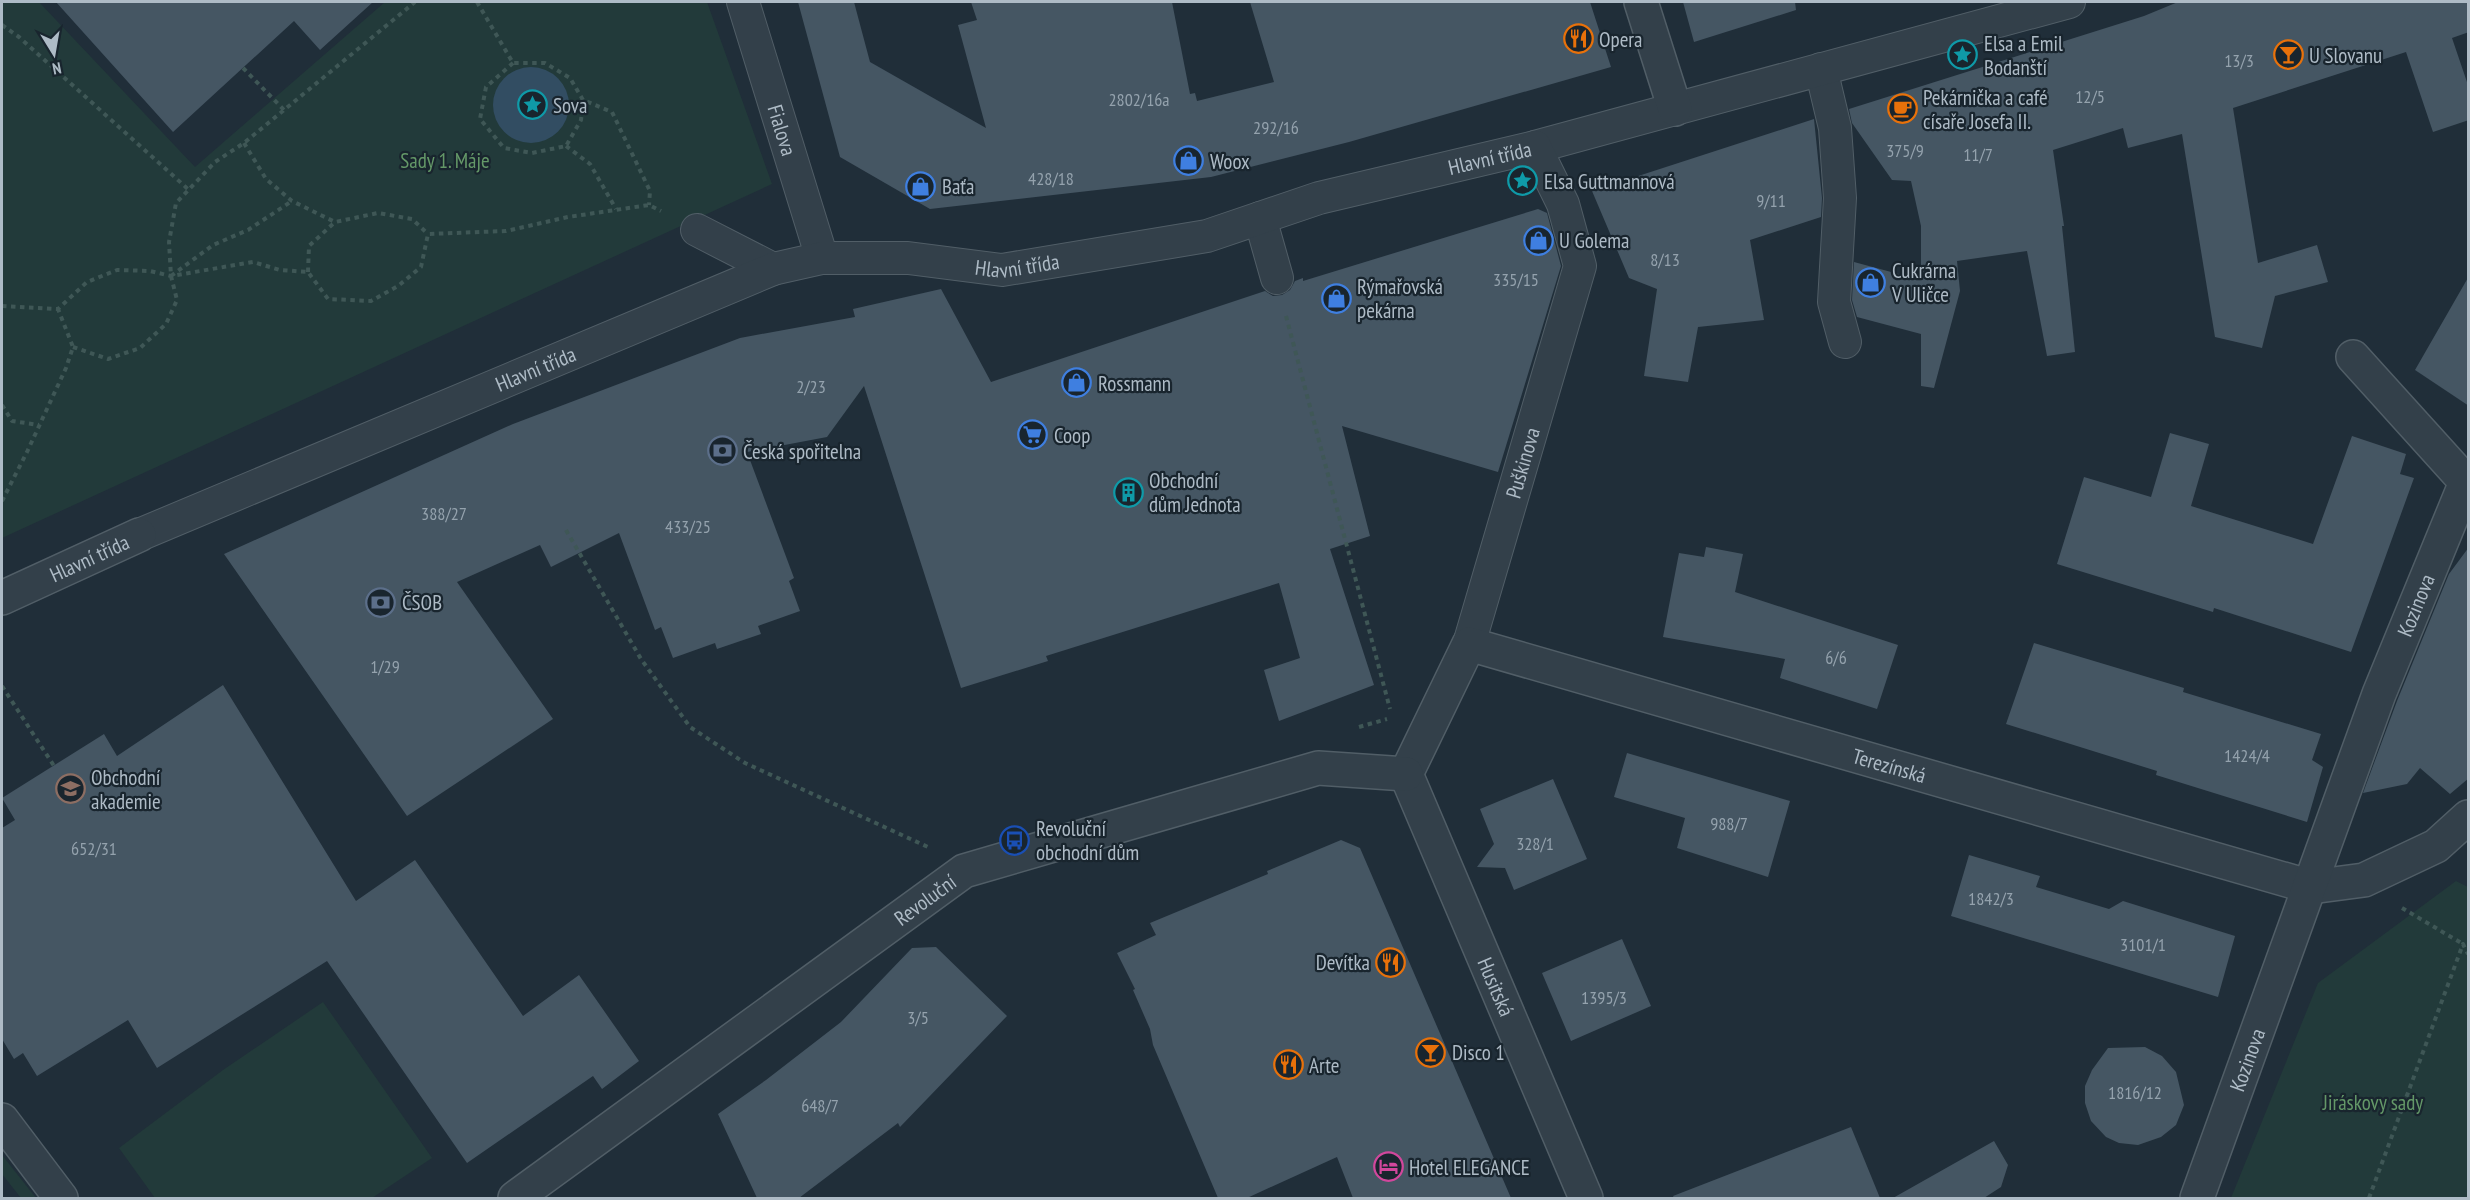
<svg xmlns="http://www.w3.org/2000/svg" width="2470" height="1200" viewBox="0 0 2470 1200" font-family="'PT Sans Narrow',sans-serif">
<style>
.green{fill:#223a3a}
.water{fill:#324d62}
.building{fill:#455663}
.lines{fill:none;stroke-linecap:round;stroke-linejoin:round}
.pedestrian-casing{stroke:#515e67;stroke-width:34}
.minor-casing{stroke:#515e67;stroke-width:36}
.path{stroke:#3f5756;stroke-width:4;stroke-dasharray:4.5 4.5;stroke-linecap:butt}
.pedestrian{stroke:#33404a;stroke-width:32}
.minor{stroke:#33404a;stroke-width:33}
.labels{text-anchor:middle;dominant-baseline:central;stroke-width:4.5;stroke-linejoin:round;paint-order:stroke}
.number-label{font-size:18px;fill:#94a2ad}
.poi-label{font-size:21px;fill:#aebbc6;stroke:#19252e;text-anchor:start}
.street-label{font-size:21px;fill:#aebbc6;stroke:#19252e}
.park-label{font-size:21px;fill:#649868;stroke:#19252e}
</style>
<rect width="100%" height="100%" fill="#202e39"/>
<!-- green -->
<path class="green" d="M2,2h37l156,165 190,-165h322l65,182 -770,354z
M2456,881l12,6v311h-237l87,-215z
M323,1002l109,156 -60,40h-217l-36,-50 104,-78z
M2,1155l34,43h-15l-19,-24z"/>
<!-- water -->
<path class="water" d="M493 105a38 38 0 1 1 76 0a38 38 0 1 1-76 0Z"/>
<!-- building -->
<path class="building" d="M56,2h317l-53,48 -26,-29 -121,111z
M798,2h56l16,60 116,66 -28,-103 19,-5 -6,-18h201l18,92 5,-1 2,8 77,-19 -24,-80h340l21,65 -262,75 -138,35 -281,32 -90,-52z
M1683,2h112l1,8 -102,32z
M2178,2h291v30l-17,6 17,50v32l-36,12 -27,-80 -173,56 25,155 59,-18 11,37 -53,14 -13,52 -47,-11 -33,-203 -54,14 -5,-20 -70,22 11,76h-2l13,126 -28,4 -20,-105 -70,10 3,30 -26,97 -13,-2v-52l-64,-17 -5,-17 2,-38 67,18v-54l-10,-45 -19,-1 -40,-57 -3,-14 295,-93z
M1814,119l8,79 -1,19 -71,23 14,80 -66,7 -10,55 -44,-6 13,-87 -28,-11 -37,-87z
M1538,209l9,4 14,53 -63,206 -156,-46 28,110 -40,13 44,136 -95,36 -15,-51 36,-12 -21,-75 -233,73 2,5 -87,27 -97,-302 -37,51 -80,15 47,126 -5,3 11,30 -42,15 3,8 -44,15 -2,-6 -42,15 -12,-31 -6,3 -36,-97 -68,34 -11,-22 -83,37 96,137 -146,97 -183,-262 289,-130 227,-86 115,-21 -2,-8 88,-20 50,93 274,-91 8,5 9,-1 8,-5 5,-9 8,-3v3z
M2469,276v130l-54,-36z
M2170,433l39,11 -18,62 122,38 39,-108 54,18 -6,20 14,4 -63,174 -137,-44 -1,4 -156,-48 27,-87 67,20z
M1706,547l37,7 -8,38 163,53 -21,64 -97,-31 5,-19 -122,-22 16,-84 25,4z
M2469,547v231l-19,16 -30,-26 -13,16 -44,9 34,-92 52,-127z
M2034,643l150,45 -1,4 138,42 -9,26 11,7 -16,55 -151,-47 1,-4 -151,-47z
M223,685l133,216 59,-41 108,156 56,-41 60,86 -37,28 -9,-13 -126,87 -140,-202 -170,107 -29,-48 -91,56 -14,-23 -9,6 -12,-20v-211l13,-8 -13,-22 102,-64 13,22z
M1627,753l163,48 -22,76 -91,-29 8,-30 -71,-21z
M1553,779l34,80 -73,31 -9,-22 -28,-1 17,-23 -14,-35z
M1341,840l19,8 151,350h-158l-16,-41 -90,41h-29l-65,-153 -3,-16 -17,-39 2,-1 -18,-36 39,-18 -6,-12 118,-49 -1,-3z
M1969,855l71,21 -4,11 73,22 14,-8 112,35 -17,61 -267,-81z
M1622,939l29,67 -80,35 -29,-68z
M936,947l71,69 -107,111 -2,-4 -99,75h-42l-39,-84 48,-34 75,-58 71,-74z
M2145,1047l17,9 14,16 8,33 -8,20 -15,12 -23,8 -19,-2 -13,-6 -15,-16 -6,-18v-17l7,-16 16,-22z
M1851,1127l29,71h-206l-1,-2z
M1994,1141l14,24 -7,22 -17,11h-91z"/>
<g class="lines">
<defs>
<g id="pedestrian">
<path id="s1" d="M743,2l79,256"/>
<path d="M1821,69l14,59 5,70 -6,104 11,40"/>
<path d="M1260,218l17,60"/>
<path d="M697,230l76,39"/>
<path id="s2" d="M139,535l634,-266 49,-11h86l94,12 205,-34 112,-38 216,-51 534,-145"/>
<path id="s3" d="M1469,644l111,-378 -17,-62 -28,-57"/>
</g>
<g id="minor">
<path d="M1641,2l34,107"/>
<path id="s4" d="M2,598l137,-63"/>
<path id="s5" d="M1406,774l63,-130 842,243 53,-7 72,-34 32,-29"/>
<path id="s6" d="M1406,774l180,424"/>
<path d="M2,1120l59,78"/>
<path id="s7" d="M515,1198l449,-327 354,-103 88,6"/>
<path id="s8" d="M2197,1198l182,-504 87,-212 -113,-125"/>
</g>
</defs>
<!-- pedestrian casing -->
<use href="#pedestrian" class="pedestrian-casing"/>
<!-- minor casing -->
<use href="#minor" class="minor-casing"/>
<!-- path -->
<path class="path" d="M477,2l36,61h32l25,15 13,22 29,12 38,79 -1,14
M2,25l17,12 170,153
M513,63l-27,24 -6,32 24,29 28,5 34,-7 15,-26 2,-20
M243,68l41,42
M244,143l22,36 26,22 43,21 43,-9 34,6 16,15
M566,146l24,18 26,45
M308,272l1,-26 26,-24
M171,276l42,-31 35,-15 44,-29
M2,306l56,3 29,-27 30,-12 33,1 21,5 82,-14 27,8 28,2 20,27 43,2 27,-15 23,-19 7,-33 78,-3 62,-14 81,-12 12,6
M1286,316l104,393
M73,347l35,12 32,-11 26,-24 11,-24 -6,-24 -2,-34 7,-39 39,-41 29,-19 171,-141
M2,405l10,16 27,4
M2,501l25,-49 39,-84 7,-21 -15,-38
M566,530l75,129 49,68 55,36 183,84
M2,686l52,80
M1359,727l28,-8
M2402,908l61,36
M2369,1198l94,-254 5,10"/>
<!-- pedestrian -->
<use href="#pedestrian" class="pedestrian"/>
<!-- minor -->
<use href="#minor" class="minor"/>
</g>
<!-- icons -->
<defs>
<symbol id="restaurant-ring" viewBox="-11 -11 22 22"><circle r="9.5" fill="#19252e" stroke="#e8710a" stroke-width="1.5"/><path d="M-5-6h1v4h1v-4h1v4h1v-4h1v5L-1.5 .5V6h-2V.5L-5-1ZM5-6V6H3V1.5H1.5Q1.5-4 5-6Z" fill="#e8710a"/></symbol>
<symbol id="sight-ring" viewBox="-11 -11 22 22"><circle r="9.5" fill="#19252e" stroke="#0f9aa8" stroke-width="1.5"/><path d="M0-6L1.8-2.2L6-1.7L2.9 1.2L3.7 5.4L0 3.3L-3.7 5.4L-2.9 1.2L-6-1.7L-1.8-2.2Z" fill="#0f9aa8"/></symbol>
<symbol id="bar-ring" viewBox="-11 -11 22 22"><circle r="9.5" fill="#19252e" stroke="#e8710a" stroke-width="1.5"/><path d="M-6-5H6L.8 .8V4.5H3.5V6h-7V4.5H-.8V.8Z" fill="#e8710a"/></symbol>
<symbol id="cafe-ring" viewBox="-11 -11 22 22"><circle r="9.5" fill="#19252e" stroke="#e8710a" stroke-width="1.5"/><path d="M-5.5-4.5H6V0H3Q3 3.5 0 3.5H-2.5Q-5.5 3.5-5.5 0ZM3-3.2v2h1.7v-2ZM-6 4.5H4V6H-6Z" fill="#e8710a"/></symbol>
<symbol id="shop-ring" viewBox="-11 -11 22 22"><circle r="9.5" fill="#19252e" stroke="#3f7fe0" stroke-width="1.5"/><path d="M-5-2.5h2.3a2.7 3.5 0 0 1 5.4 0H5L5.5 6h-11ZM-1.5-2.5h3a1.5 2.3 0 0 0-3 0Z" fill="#3f7fe0"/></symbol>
<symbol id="supermarket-ring" viewBox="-11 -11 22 22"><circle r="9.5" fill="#19252e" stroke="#3f7fe0" stroke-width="1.5"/><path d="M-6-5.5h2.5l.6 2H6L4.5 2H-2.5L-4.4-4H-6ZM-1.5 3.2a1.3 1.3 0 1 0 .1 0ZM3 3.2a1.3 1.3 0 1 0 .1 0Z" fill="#3f7fe0"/></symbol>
<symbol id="bank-ring" viewBox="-11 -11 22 22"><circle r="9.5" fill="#19252e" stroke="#5c6f8a" stroke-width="1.5"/><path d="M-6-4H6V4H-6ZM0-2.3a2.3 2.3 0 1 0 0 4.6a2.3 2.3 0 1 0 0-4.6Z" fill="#5c6f8a"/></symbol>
<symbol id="building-ring" viewBox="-11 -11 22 22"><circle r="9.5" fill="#19252e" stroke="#0f9aa8" stroke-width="1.5"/><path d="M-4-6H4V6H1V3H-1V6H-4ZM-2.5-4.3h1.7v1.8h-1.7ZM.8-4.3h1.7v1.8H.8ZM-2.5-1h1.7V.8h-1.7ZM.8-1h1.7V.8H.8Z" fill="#0f9aa8"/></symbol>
<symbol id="university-ring" viewBox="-11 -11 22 22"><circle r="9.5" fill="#19252e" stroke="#8d6e63" stroke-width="1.5"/><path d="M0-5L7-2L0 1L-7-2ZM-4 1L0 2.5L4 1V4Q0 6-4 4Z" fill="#8d6e63"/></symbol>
<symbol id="bus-ring" viewBox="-11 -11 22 22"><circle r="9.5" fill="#19252e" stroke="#1a4fb4" stroke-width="1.5"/><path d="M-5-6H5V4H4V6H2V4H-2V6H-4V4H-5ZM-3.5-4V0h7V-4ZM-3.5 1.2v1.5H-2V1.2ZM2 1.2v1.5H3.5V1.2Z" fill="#1a4fb4"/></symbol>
<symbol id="hotel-ring" viewBox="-11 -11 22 22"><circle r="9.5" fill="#19252e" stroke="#d1479c" stroke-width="1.5"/><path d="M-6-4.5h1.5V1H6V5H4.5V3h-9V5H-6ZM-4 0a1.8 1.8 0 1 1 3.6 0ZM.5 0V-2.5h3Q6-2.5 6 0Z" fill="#d1479c"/></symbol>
</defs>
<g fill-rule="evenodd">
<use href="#restaurant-ring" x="1562" y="22" width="33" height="33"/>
<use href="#sight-ring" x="1946" y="38" width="33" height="33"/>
<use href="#bar-ring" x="2272" y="38" width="33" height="33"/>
<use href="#sight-ring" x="516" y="88" width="33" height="33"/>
<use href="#cafe-ring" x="1886" y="92" width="33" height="33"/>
<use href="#shop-ring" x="1172" y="144" width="33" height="33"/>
<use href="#sight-ring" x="1506" y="164" width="33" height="33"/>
<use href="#shop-ring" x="904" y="170" width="33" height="33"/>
<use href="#shop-ring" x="1522" y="224" width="33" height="33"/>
<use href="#shop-ring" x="1854" y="266" width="33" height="33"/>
<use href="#shop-ring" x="1320" y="282" width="33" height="33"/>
<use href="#shop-ring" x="1060" y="366" width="33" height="33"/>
<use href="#supermarket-ring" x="1016" y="418" width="33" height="33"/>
<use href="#bank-ring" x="706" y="434" width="33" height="33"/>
<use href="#building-ring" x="1112" y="476" width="33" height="33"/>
<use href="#bank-ring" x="364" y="586" width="33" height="33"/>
<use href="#university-ring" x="54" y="772" width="33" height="33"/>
<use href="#bus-ring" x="998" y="824" width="33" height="33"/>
<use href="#restaurant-ring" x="1374" y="946" width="33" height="33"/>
<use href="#bar-ring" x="1414" y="1036" width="33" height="33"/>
<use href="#restaurant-ring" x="1272" y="1048" width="33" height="33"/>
<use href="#hotel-ring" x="1372" y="1150" width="33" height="33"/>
</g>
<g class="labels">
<!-- number labels -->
<g class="number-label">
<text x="2239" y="60">13/3</text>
<text x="2090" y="96">12/5</text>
<text x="1139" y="99">2802/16a</text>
<text x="1276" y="127">292/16</text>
<text x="1905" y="150">375/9</text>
<text x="1978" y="154">11/7</text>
<text x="1051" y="178">428/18</text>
<text x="1771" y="200">9/11</text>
<text x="1665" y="259">8/13</text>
<text x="1516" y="279">335/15</text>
<text x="811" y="386">2/23</text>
<text x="444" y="513">388/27</text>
<text x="688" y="526">433/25</text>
<text x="1836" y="657">6/6</text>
<text x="385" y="666">1/29</text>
<text x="2247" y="755">1424/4</text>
<text x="1729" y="823">988/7</text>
<text x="1535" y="843">328/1</text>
<text x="94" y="848">652/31</text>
<text x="1991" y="898">1842/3</text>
<text x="2143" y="944">3101/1</text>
<text x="1604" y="997">1395/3</text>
<text x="918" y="1017">3/5</text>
<text x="2135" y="1092">1816/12</text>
<text x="820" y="1105">648/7</text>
</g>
<!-- poi labels -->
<g class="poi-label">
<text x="1599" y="39">Opera</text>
<text x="1984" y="43">Elsa a Emil<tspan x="1984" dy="24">Bodanští</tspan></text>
<text x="2309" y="55">U Slovanu</text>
<text x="1923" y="97">Pekárnička a café<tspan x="1923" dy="24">císaře Josefa II.</tspan></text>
<text x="553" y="105">Sova</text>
<text x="1210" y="161">Woox</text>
<text x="1544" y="181">Elsa Guttmannová</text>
<text x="942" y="186">Baťa</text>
<text x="1559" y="240">U Golema</text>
<text x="1892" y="270">Cukrárna<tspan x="1892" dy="24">V Uličce</tspan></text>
<text x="1357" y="286">Rýmařovská<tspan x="1357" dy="24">pekárna</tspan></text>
<text x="1098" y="383">Rossmann</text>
<text x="1054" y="435">Coop</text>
<text x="743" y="451">Česká spořitelna</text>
<text x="1149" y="480">Obchodní<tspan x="1149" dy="24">dům Jednota</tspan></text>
<text x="402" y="602">ČSOB</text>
<text x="91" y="777">Obchodní<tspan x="91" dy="24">akademie</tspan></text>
<text x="1036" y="828">Revoluční<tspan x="1036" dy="24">obchodní dům</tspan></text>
<text x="1370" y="962" text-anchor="end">Devítka</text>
<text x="1452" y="1052">Disco 1</text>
<text x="1309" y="1065">Arte</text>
<text x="1409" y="1167">Hotel ELEGANCE</text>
</g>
<!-- street labels -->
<g class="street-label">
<text stroke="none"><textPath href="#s1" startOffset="134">Fialova</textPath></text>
<text stroke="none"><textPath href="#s2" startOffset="1420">Hlavní třída</textPath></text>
<text stroke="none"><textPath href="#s2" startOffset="934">Hlavní třída</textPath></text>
<text stroke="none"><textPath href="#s2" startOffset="430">Hlavní třída</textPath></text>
<text stroke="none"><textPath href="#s3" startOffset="189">Puškinova</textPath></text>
<text stroke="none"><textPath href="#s4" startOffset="96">Hlavní třída</textPath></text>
<text stroke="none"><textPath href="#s8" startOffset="632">Kozinova</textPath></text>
<text stroke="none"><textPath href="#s5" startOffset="582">Terezínská</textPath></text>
<text stroke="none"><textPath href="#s7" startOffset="507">Revoluční</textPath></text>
<text stroke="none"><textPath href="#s6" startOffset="231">Husitská</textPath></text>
<text stroke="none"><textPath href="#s8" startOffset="147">Kozinova</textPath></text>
</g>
<!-- park labels -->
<g class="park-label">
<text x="445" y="160">Sady 1. Máje</text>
<text x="2373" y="1102">Jiráskovy sady</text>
</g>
</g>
<!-- border -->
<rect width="2470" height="1200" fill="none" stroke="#aebbc6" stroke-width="6"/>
<!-- north arrow -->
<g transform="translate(54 54) rotate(169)" stroke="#19252e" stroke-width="4.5" paint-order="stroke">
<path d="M0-4.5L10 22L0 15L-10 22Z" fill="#aebbc6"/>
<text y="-9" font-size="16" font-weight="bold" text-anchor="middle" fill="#aebbc6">N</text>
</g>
</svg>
